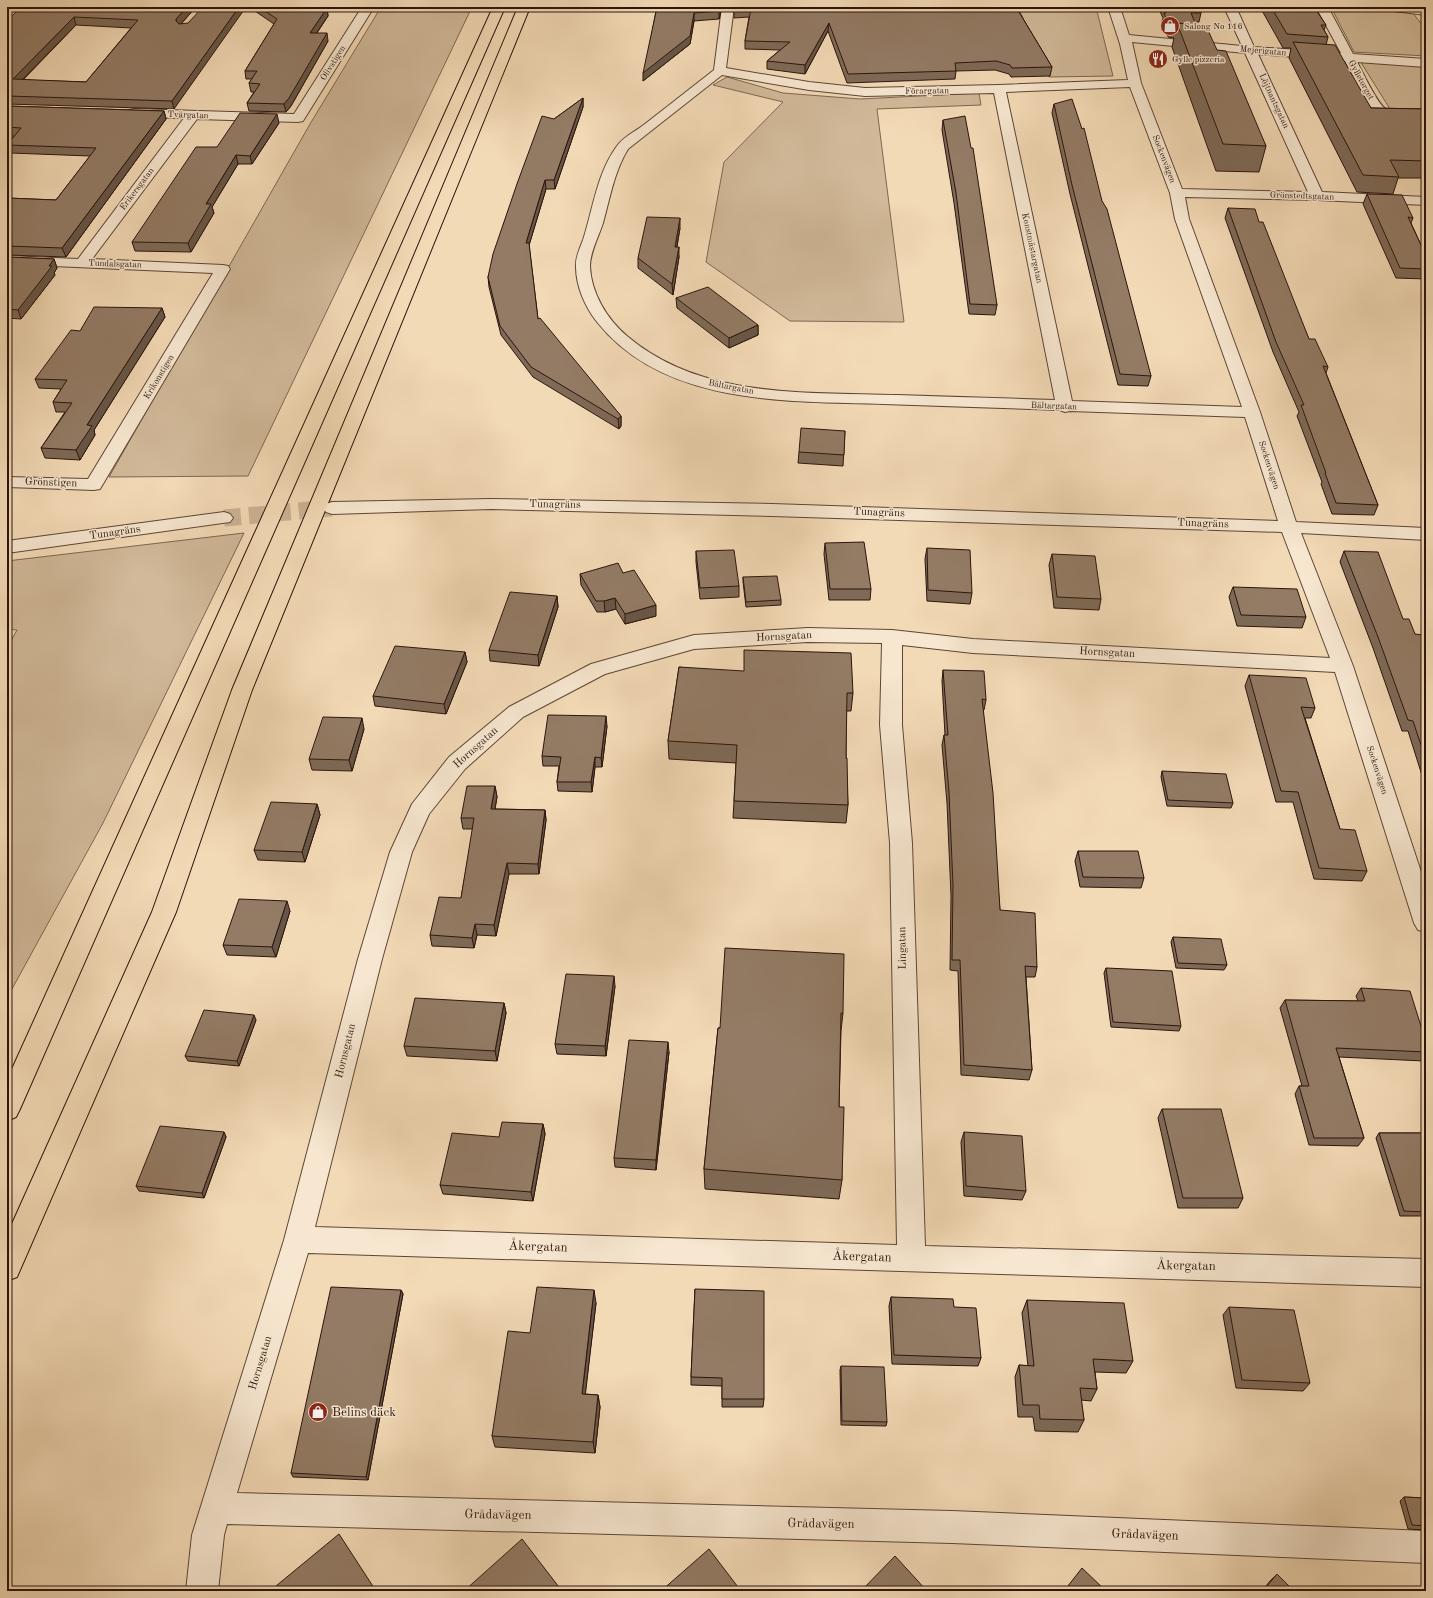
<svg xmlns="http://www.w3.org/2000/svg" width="1433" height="1598" viewBox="0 0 1433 1598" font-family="'Old Standard TT',serif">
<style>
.green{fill:#d1b999;stroke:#7e6753}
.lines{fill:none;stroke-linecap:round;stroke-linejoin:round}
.minor-tunnel{stroke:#cbb394;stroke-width:17;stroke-dasharray:17 8;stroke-linecap:butt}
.minor-casing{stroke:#5d4637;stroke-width:2}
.trunk-casing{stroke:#2b150d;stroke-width:2}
.minor{fill:#f7e7d0;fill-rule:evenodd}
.trunk{fill:#f3dab6;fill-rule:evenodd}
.wall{fill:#7e6a57;stroke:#2b150d;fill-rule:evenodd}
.shaded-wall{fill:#675647;stroke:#2b150d}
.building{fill:#937b65;stroke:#2b150d;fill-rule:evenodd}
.labels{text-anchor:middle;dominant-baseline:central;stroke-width:3;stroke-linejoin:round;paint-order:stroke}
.far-poi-label{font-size:9px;fill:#2b150d;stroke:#f7e7d0;text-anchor:start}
.far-street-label{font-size:9px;fill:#2b150d;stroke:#f7e7d0}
.street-label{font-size:11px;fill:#2b150d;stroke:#f7e7d0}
.near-street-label{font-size:13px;fill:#2b150d;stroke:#f7e7d0}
.near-poi-label{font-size:13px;fill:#2b150d;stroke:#f7e7d0;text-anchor:start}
</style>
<rect width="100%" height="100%" fill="#f3dab6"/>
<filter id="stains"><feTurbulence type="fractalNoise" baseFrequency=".005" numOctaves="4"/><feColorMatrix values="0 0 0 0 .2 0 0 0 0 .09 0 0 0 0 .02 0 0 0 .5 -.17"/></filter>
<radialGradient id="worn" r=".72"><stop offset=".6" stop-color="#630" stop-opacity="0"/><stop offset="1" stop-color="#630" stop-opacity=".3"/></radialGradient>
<!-- green -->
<path class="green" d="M381,7h91l-224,469 -139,1 201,-353z
M1018,7h78l17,69 -64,1z
M1331,7l82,6 13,17v26l-72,-4z
M1360,61l66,5v44l-36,-1z
M727,77l56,16 77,6 119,-6 2,12 -104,4 27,213 -114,-1 -84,-59 18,-100 59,-60 -70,-17z
M244,533l-141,290 -96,175v-350l10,-18 -10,-1v-68z"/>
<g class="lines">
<!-- minor-tunnel -->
<path class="minor-tunnel" d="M224,518l108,-10"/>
<defs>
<path id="minor" d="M362,7h12l-71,114 -5,1 -101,-3 -105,140 131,6 5,1 2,3 -130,220 -6,1 -87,-3v-10l81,2 125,-206 -206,-9v-8l71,3 106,-141 -50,-1 -5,-1 -1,-3 1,-3 5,-1 160,5z
M722,7h12l-8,61 83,14 56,6 134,-3 129,-5 -8,-36 -12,-37h12l9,28 113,11 -18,-39h12l18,40 87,6 -25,-46h12l25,47 73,5v8l-69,-5c6,10 20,42 29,47 7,5 31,3 40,3v8c-13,-1 -39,2 -50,-5 -10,-7 -25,-42 -31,-54l-87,-7 64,138 104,5v8l-109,-5 -132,-3 4,22 71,193 36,110 130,6v12l-125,-7 52,133 73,221v45l-8,-2 -4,-7 -79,-251 -362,-19 -71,-8v80l10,118 13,403 501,13v28l-1118,-34 -71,240 715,18 474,20v32l-474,-20 -725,-19 -3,11 -6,56h-32l6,-56 92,-295 74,-281 32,-107 22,-48 37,-47 60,-50 82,-43 103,-29 114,-7 84,2 81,9 357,19 -48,-126 -510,-16 -281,-7 -159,5 -6,-2 -3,-4 3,-4 6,-2 159,-3 281,5 506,17 -33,-104 -175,-6 -5,1 -6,-2c-59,-2 -117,-4 -176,-6 -97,-3 -219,2 -286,-82 -12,-15 -21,-36 -21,-55 -1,-9 4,-19 7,-27 10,-31 14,-67 34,-94 6,-9 19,-15 28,-22 23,-18 46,-36 69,-54zM1132,42l113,11 63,139 -126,-3 -41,-106zM722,75l87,15 56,6 129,-3 61,307c-53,-2 -106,-3 -158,-5 -92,-3 -196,4 -270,-59 -20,-17 -36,-43 -37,-70 0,-14 9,-30 13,-43 7,-25 11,-51 25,-74zM1130,87l40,106 5,26 67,188 -170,-6 -66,-309zM808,642l74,1 -2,82 10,118 7,402 -582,-18 67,-268 30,-107 17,-38 36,-45 58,-52 82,-43 89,-25z
M1380,7l46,2v6l-40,-5 -4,-1z
M224,512l6,2 3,4 -3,4 -223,31v-12z"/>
<path id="trunk" d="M493,7h12l-485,1102 -4,8 -9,4v-41z
M518,7h12l-278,683 -76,222 -159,365 -10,4v-46l145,-323 80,-222z"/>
</defs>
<!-- minor casing -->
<use href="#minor" class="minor-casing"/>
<!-- trunk casing -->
<use href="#trunk" class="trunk-casing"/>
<!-- minor -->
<use href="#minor" class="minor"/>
<!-- trunk -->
<use href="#trunk" class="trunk"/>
</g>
<!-- wall -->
<path class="wall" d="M21,7h175l-15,17 -7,85 -167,-5v-85l3,-1zM76,25l55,3 -45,54 -63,-2z
M249,7h68l-1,1h11l1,8 -11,17 11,8 -37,65 -5,6 -37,-1 -2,-8 7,-11h-3l-2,-9 3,-4h-6l-1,-8 29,-47z
M652,7h70l-3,12 -25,2 -4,23 -47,37 13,-70z
M734,7h282l36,60 -2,9 -39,1 -2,-3 -14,-4 -39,1 -1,8 -108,4 -19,-52 -23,43 -38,-5v-8l13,-11 -35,-1v-8l4,-24 -15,1z
M1158,7h41l2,6 -2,9h-4l1,3 21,25 49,96 -7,26 -43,-1 -44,-124 2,-9 -6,-1 -6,-16 1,-3z
M1260,7h54l12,18 -2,5 4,7 -2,8 45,63 55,1v69h-28l-5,16 -36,-2 -68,-134 2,-10h-8z
M583,98v9l-28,82h-9l-17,56 9,74 83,97v10l-2,3 -86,-52 -32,-42 -12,-48 -1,-10 66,-158z
M1054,104l97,272 -3,10 -30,-1 -48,-191 -18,-81z
M7,106l157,5 2,8 -100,138 -59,-2v-57l49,2 34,-44 -80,-3 -3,-8 7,-9h-7z
M943,120l54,185 -2,10 -26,-1 -15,-111 -12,-73z
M279,123l-27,41h-14l-26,43 2,6 -23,39 -56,-1 -3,-9 85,-95z
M1367,194l46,24 -2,5 15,33v23l-30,-1 -33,-74z
M1228,208l31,14 50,117 19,28 -2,6 52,132 -4,10 -42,-1 -11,-30 1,-2 -25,-66 2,-4 -26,-60 -48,-134z
M680,228l-3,19 2,10 -6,38 -35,-27v-10z
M7,257l47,2 3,9 -3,5 1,2 -34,44 -14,-1z
M676,298l82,27v10l-29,13 -52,-40z
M162,308l3,9 -71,113 1,5 -15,25 -35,-2 -4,-10 24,-36h-9l-3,-10 8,-13 -22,-1 -4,-9 45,-48z
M845,431l-2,35 -45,-3 1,-11z
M825,543l46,46 -1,11h-41l-5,-46z
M927,548l45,45 -2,11 -43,-3 -2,-42z
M696,551l43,35v11l-39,2 -4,-37z
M1344,551l59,68 12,15 11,7v147l-18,-57h-6l-29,-83 -33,-86z
M1052,554l49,45 -2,11 -45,-2 -5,-43z
M623,573l33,43 -31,8 -9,-15 -11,3h-8l-16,-27 -1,-11z
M743,577l38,23v5l-35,2 -3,-25z
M1233,587l73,30 -4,11 -65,-2 -8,-29z
M557,596l1,11 -19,59 -49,-5 -1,-11z
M465,652l2,10 -21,52 -71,-8 -2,-10z
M679,667l174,26 -2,18h-5v47l2,47 -2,18 -113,-5 1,-17 2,-38 -67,-4 -1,-18z
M943,670l43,30 -2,10h-1l17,200 37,57 -2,10h-9l6,93 -3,10 -68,-5 -3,-104 -8,-1 1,-74 -4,-93 -5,-58 2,-10h1l-3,-54z
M1249,675l66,33 -4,10h-6l35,111 27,42 -5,10 -48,-2 -21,-77h-17l-31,-116z
M607,726l-5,41h-7l-3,25 -34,-1 -1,-9 2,-16h-16l-1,-10z
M364,729l-12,42 -40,-1 -3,-11z
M1162,771l71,32 -2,5 -64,-2 -6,-29z
M495,786l2,11 -2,12 50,1 1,10 -7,54h-30l-13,62 -19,-1 -3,13 -42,-2 -2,-11 31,-37 12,-69h-10l-2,-11z
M317,804l3,11 -15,47 -47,-2 -4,-10z
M1078,851l66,27 -3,10 -61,-1 -5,-26z
M290,911l-14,46 -49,-2 -4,-10z
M1173,937l54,28 -3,5 -48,-2 -5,-26z
M1106,968l75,58 -2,5 -68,-4 -7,-54z
M615,986l-9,70 -49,-2 -2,-10z
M1361,988l65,54v15l-2,4 -85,-4 25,81 -6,8 -49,-1 -14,-51 4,-8h3l-22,-78 5,-8 73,1 -2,-5z
M504,1003l2,10 -9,48 -90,-5 -3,-10z
M843,1013l-2,18 -2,76 3,73 -3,19 -134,-10 -1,-20 14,-141z
M256,1020l-17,46 -51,-5 -3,-5z
M669,1052l-13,118 -41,-3 -1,-9z
M1162,1109l81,89 -5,10h-60l-20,-90z
M543,1124l2,10 -12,67 -90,-7 -3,-9 59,-48z
M224,1132l2,5 -22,61 -65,-7 -3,-5z
M964,1132l62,59 -4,9 -58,-4 -3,-54z
M1379,1133h47v83h-26l-24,-78z
M695,1289l69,110 -1,8h-41v-21l-31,-1v-8z
M401,1290l2,4 -35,186 -75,-3 -2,-4z
M891,1297l63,10 27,51 -3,8 -86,-2 -3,-58z
M1027,1300l106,61 -7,12 -31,-1 2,17 -6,12 -10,-1 3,20 -6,12 -43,-1 -2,-14h-15l-3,-40 4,-12 9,1 -6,-53z
M596,1303l-11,91 13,1 2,12 -5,46 -100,-6 -3,-11 38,-103z
M1229,1307l81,76 -7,8 -67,-3 -13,-73z
M841,1366l46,56 -1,4 -45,-1 -1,-55z
M1404,1497l22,1v32l-18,-1 -8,-28z
M1277,1574l17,17h-32l8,-10z"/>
<!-- shaded-wall -->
<path class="shaded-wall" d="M7,7h9l-9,8z
M187,7h9l-18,20 -2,-6v-2z
M239,7h7l-72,102 -2,-8z
M720,7h2l-3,12v-8z
M327,8l1,8 -17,25 -1,-8z
M694,13v8l-4,23 -47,37v-8z
M74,17l2,8 -61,62 -2,-8z
M829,23l-1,8 -23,43v-9z
M327,33l1,8 -37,65 -5,6 -2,-8z
M583,98v9l-28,82 -1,-9z
M164,111l2,8 -100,138 -4,-9z
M277,114l2,9 -27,41 -2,-8z
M236,155l2,9 -26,43 2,6 -23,39 -3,-9 18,-39z
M545,180l1,9 -19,63 -1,-9z
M680,218v10l-5,29v-10z
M679,247v10l-6,38 -1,-11z
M54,259l3,9 -3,5 1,2 -34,44 -3,-9z
M162,308l3,9 -71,113 1,5 -15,25 -4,-10 11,-25z
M758,325v10l-29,13v-10z
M621,416v10l-2,3 -1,-10z
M557,596l1,11 -19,59 -1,-11z
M615,598l1,11 -11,3 -1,-11z
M656,605v11l-31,8v-10z
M465,652l2,10 -21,52 -2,-10z
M606,716l1,10 -5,41 -1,-9z
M362,718l2,11 -12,42 -3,-11z
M595,757v10l-3,25 -1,-10z
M495,786l2,11 -4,23 -2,-11z
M317,804l3,11 -15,47 -3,-10z
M545,810l1,10 -7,54 -1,-10z
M507,863l2,11 -13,62 -2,-11z
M287,901l3,10 -14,46 -4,-10z
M475,924l2,11 -3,13 -2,-10z
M614,976l1,10 -9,70 -1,-10z
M504,1003l2,10 -9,48 -2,-10z
M254,1015l2,5 -17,46 -2,-5z
M668,1042l1,10 -13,118v-10z
M543,1124l2,10 -12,67 -2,-9z
M224,1132l2,5 -22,61 -2,-5z
M401,1290l2,4 -35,186 -2,-3z
M594,1290l2,13 -12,103 -2,-12z
M598,1395l2,12 -5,46 -2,-11z"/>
<!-- building -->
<path class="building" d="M21,7h166l-11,12v2l3,3 9,-1 15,-16h36l-67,94 -165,-5v-77l3,-1zM74,17l64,3 -52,62 -73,-3z
M259,7h50v1h18l-17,25h17l-38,65 -5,6 -37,-1 13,-19 -11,-1 8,-12h-12l32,-52z
M657,7h63l-1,4 -25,2 -4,23 -47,37z
M734,7h282l36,60 -40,1 -2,-3 -14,-4 -41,2 1,8 -108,3 -19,-51 -24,42 -38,-4 23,-19 -45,-1 6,-32 -17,1z
M1164,7h35l2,6h-10l5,12 -19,-2 -1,6h-6l-6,-16h2z
M1271,7h43l12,18h-5l7,12 -41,-3z
M1177,23l29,3 11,24 9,1 40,95 -43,-2z
M1293,42l42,3 36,63 55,1v52l-36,-1 9,17 -36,-2z
M583,98l-29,82h-9l-19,63h3l9,76 2,-1 81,98 -3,3 -87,-52 -31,-41 -12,-49 5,-23 25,-73 24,-65 12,3z
M1072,99l10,30 2,-1 18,73 5,8 44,167 -31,-2 -48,-189 -18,-81z
M7,106l157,5 -102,137 -55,-2v-48l49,2 40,-52 -89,-3 14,-17 -14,-1z
M240,113l37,1 -27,42 -14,-1 -30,49h5l-23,39 -56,-1 64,-95h21z
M965,116l6,32h2l24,157 -27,-1 -14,-111 -13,-73z
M1367,194l35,1 11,23 -5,-1 18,39v13l-26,-1z
M1228,208l27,1 4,13h4l46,117h6l13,28 -5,-1 55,139 -42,-2 -11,-30h1l-25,-68h3l-28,-63z
M647,217l33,1 -5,29h4l-7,37 -34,-26z
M7,257l47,2 -5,7h3l-34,44 -11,-1z
M708,287l50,38 -29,13 -53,-40z
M94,307l68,1 -75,117 5,1 -16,24 -35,-2 31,-45 -19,-1 14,-22 -32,-1 36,-49 9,1z
M801,428l44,3 -1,24 -45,-3z
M864,542l7,47h-41l-5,-46z
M927,548l43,2 2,43 -44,-3z
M734,550l5,36 -39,2 -4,-37z
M1344,551l34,1 25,67h6l6,15 8,1 3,6v119l-13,-39 -5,-1 -30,-83z
M1052,554l43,2 6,43 -44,-2z
M618,563l5,10 11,-3 22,35 -31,9 -10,-16 -11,3h-8l-16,-27z
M777,576l4,24 -35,2 -3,-25z
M1233,587l64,2 9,28 -65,-2z
M510,592l47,4 -19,59 -49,-5z
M395,646l70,6 -21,52 -71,-8z
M744,650l107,3 2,40h-6l-1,65h1l1,47 -114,-4 3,-56 -69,-4 11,-74 65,4z
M943,670l41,1 2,29 -4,-1 11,94 7,117 35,3 2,54 -12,-1 7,104 -68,-5 -4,-105h-8l1,-75 -4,-93 -5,-57h4z
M1249,675l57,3 9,30 -14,-1 39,122 15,1 12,41 -48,-3 -21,-76 -17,-1z
M548,715l58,1 -5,42 -6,-1 -4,25h-34l4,-25 -19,-1z
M323,717l39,1 -13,42 -40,-1z
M1162,771l64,3 7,29 -65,-3z
M467,786h28l-4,23 54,1 -7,54 -31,-1 -13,62 -19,-1 -3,14 -42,-3 9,-38 22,1 13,-80h-13z
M271,802l46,2 -15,48 -48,-2z
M1078,851h60l6,27 -61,-1z
M239,899l48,2 -15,46 -49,-2z
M1173,937l48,2 6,26 -49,-2z
M725,948l119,6 -1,59h-2l-2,94h5l-2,73 -138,-11 14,-141h2z
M1106,968l66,3 9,55 -68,-4z
M566,974l48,2 -9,70 -50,-2z
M1361,988l49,3 16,51v10l-90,-4 28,90h-50l-15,-52h10l-24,-86 80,1z
M415,998l89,5 -9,48 -91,-5z
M204,1010l50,5 -17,46 -52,-5z
M629,1040l39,2 -12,118 -42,-2z
M1162,1109h59l22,89h-60z
M502,1122l41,2 -12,68 -91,-7 12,-52 47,4z
M160,1126l64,6 -22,61 -66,-7z
M964,1132l58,4 4,55 -60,-5z
M1379,1133h47v79l-22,-1z
M331,1287l70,3 -35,187 -75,-4z
M537,1287l57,3 -12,104 16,1 -5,47 -101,-6 16,-105 22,2z
M695,1289l69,2v108h-42v-21l-31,-1z
M891,1297l62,2 1,8 22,1 5,50 -87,-3z
M1027,1300l97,3 9,58 -40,-2 4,30 -17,-1 4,32 -44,-1 -1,-14h-16l-4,-40 15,1z
M1229,1307l65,3 16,73 -68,-3z
M841,1366l43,1 3,55 -45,-1z
M1404,1497l22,1v28l-14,-1z
M339,1534l37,57h-96l-4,-5z
M522,1539l40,52h-98z
M709,1549l32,42h-80z
M895,1556l32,35h-66z
M1082,1568l24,23h-42z
M1277,1574l17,17h-31z"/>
<!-- icons -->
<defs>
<symbol id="shop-disc" viewBox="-11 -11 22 22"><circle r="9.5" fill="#8f2418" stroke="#f7e7d0"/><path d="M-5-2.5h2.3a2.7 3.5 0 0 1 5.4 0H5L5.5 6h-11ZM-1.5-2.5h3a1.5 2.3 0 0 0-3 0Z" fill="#fff"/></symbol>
<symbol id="restaurant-disc" viewBox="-11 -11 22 22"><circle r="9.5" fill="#8f2418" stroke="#f7e7d0"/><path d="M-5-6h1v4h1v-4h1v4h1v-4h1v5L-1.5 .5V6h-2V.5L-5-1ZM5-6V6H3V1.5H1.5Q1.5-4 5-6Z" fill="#fff"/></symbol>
</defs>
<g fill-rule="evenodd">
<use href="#shop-disc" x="1159" y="15" width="22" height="22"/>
<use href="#restaurant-disc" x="1147" y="48" width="22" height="22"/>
<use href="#shop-disc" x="307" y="1401" width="22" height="22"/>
</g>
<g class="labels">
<!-- far-poi labels -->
<g class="far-poi-label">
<text x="1184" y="26">Salong No 116</text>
<text x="1172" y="59">Gylle pizzeria</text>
</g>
<!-- far-street labels -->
<g class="far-street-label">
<text transform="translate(1263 51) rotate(5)">Mejerigatan</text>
<text transform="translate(333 63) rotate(-58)">Olivstigen</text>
<text transform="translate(1361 80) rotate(61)">Gylletorget</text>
<text transform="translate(927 91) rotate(-1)">Förargatan</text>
<text transform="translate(1274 101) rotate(65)">Löjtnantsgatan</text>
<text transform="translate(188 115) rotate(2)">Tvärgatan</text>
<text transform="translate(1164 159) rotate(69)">Sockenvägen</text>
<text transform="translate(137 189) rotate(-53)">Erikersgatan</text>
<text transform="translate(1302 196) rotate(2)">Grönstedtsgatan</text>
<text transform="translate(1032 248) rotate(78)">Konstmästargatan</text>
<text transform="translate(115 264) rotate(2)">Tundalsgatan</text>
<text transform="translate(159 377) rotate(-59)">Krikonstigen</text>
<text transform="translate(731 387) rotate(11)">Bältargatan</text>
<text transform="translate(1054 406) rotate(2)">Bältargatan</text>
<text transform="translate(1269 465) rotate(72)">Sockenvägen</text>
<text transform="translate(1377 770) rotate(72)">Sockenvägen</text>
</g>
<!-- street labels -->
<g class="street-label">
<text transform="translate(51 483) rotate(2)">Grönstigen</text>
<text transform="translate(555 505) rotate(1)">Tunagräns</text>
<text transform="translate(879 513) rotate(2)">Tunagräns</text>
<text transform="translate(1203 524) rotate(2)">Tunagräns</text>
<text transform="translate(115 533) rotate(-8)">Tunagräns</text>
<text transform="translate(784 637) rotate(-3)">Hornsgatan</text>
<text transform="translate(1107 653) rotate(3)">Hornsgatan</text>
<text transform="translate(476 748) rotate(-42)">Hornsgatan</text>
<text transform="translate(903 948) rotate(-91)">Lingatan</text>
<text transform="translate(346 1051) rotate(-76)">Hornsgatan</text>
<text transform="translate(261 1363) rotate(-73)">Hornsgatan</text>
</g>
<!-- near-street labels -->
<g class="near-street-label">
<text transform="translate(538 1247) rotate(2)">Åkergatan</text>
<text transform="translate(862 1257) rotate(2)">Åkergatan</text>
<text transform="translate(1186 1266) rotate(1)">Åkergatan</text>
<text transform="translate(498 1515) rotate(1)">Grådavägen</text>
<text transform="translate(821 1524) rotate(1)">Grådavägen</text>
<text transform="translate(1145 1535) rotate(2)">Grådavägen</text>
</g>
<!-- near-poi labels -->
<g class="near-poi-label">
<text x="332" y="1412">Belins däck</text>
</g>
</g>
<!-- margin -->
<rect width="1433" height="1598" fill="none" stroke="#f3dab6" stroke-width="24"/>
<rect x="8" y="8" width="1417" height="1582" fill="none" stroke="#2b150d" stroke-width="2"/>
<rect x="12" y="12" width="1409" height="1574" fill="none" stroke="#2b150d"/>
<rect width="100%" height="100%" filter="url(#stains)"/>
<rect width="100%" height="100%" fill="url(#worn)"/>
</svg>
